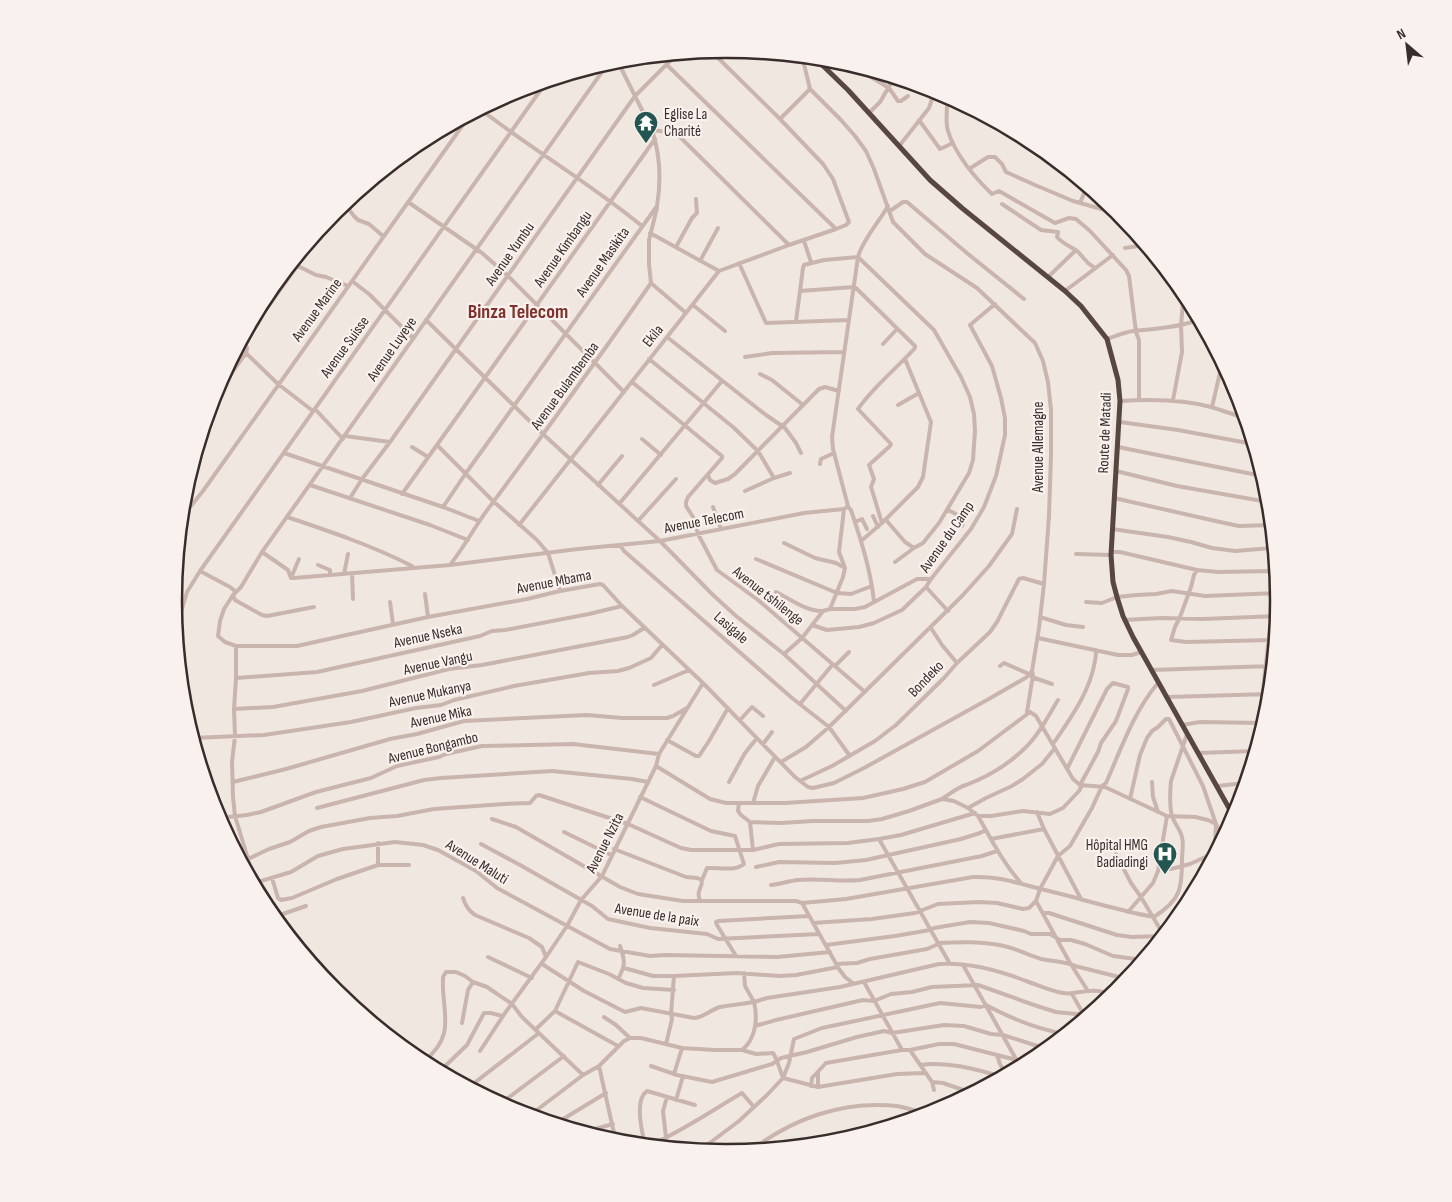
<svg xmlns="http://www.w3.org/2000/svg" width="1452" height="1202" viewBox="0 0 1452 1202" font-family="'Sofia Sans Condensed',sans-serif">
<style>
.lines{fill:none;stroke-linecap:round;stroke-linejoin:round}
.minor{stroke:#c9b5ad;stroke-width:4}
.highway{stroke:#584643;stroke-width:5}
.labels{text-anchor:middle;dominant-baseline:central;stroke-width:4.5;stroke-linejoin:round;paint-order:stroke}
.poi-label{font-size:15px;fill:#382d2b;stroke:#f9f1ed;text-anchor:start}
.street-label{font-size:15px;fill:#382d2b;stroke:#f9f1ed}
.district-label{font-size:20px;font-weight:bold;fill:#80312b;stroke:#f9f1ed}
.rim{fill:none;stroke:#382d2b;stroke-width:2.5}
</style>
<rect width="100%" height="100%" fill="#f1e7e1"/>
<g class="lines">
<!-- minor -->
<path class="minor" d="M609,62l-347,490 -21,35 -8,8 -9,14 -4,12 -2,15 7,6 11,4h61l131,-29 99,-18 33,-8 40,-7 3,1 19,21 81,77 92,94 13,10 5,1 21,-5 30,-15 123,-68 40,-23 5,-6 7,-43 5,-44 5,-68 2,-61v-45l-3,-28 -5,-21 -8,-18 -58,-55 -52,-34 -32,-32 -19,-53 -8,-18 -11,-15 -14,-16 -31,-31 -6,-25 -4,-8
M667,65l169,164
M863,68l-1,1 1,3 26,16 9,13h3l7,-5
M948,96c-1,11 -3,25 0,35 7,23 27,47 44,63l7,-3 56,32 14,-5 7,1 14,12 36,39 3,6 7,56 3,8v60
M480,109c53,41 111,75 162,117
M869,113l11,-11 14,-24
M780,119l30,-30
M919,120l21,29 13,-6
M652,130l23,3 6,5 108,107
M900,145l29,-37 6,-18
M969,169l19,-12h7l7,7 4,8 29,13 38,16 46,13
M408,202l74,51 26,23 116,116
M345,203l8,12 5,5 11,4 14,12
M1080,203l7,-17
M1002,204l39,26 17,2 -1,5c6,7 13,9 20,14 8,7 7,11 18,17
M890,211l13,-9h4l61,52 56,45
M650,233l69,38
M804,241l7,21
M676,247l16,-29 5,-5 -1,-14
M1125,248l20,-3
M700,261l18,-33
M292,263l24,12 10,2 22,9
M739,263l27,60 83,-3
M1048,277l28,-27
M352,281l17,13 44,44
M651,283l35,30
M800,291l54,-4 2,1 59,58v2c-19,21 -41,38 -57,61l33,35 -1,2 -21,19 5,14 -3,8 11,36
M1065,291l48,-36
M693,305l32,26
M426,320l118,115 116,106 52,53 24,22 48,38 62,57
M796,321l7,-53 1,-3 20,-5 34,-3 76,73 27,47 9,20 4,17 1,17 -1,14 -1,15 -4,13 -30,50 -16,20 -9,5 -9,-6 -19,-22
M667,337l99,78 19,13 11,15 5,10
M1107,339c9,-3 18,-7 26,-8 15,-1 55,-5 65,-12
M883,344l14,-15
M246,353l32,31 35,27
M745,357l27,-4 72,-1
M649,359l84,68 25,24 16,27
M760,374l12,6 31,25
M632,382l90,74v2l-34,39 -2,5v4l7,11 5,17 19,36 41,30 107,92
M214,397l32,-44 1,-5 -5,-5 55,-77
M1173,400l9,-48 -1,-27 3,-33
M1120,401c30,-2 62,-2 91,6 11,3 23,8 34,11
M898,405l21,-12
M1212,407l10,-43
M315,409l28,30
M1120,422l58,8 75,14
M345,436l45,6
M642,439l19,16
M437,445l56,56 44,39 11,13 12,38
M412,447l16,10
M1118,447l144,29
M284,453l159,54 36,14
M820,464l1,-5 13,-6
M1116,471l61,15 91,16
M708,475l2,5 5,3 13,-4 7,-5 84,-85 6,-2 14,4
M310,485l120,40 38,15
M598,485l24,-29
M745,491l29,-13 16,-5
M402,494l253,-355
M350,498l12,-19 28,-37 245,-346 42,-42
M1114,498l106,24 19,4 32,-1
M619,504l103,-123
M443,507l23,-34 191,-267c4,-24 3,-52 -5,-76l-35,-70
M713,507l8,22
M848,507l3,3c10,30 20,61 23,92
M948,510l16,8v3l-2,5
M873,516l5,11
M182,517l21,-26 267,-376
M287,517c42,14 86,29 125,49
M638,521l38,-42
M855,522l7,-3 5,10
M519,525l200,-254 70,-26 47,-16 10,-4 3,-3 -16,-43 -10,-15 -43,-45 -70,-69
M1112,529l56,8 23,5 21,6 23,3 38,-3
M861,541l21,-18 36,-36 5,-10 8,-55 -26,-63
M784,543l31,15 21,5 9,5
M620,545l4,6 168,147 37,29 21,29
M262,552l26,18 3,8h3l156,-13 128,-16 82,-8 144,-28 40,-4 4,-3 -15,-57 -1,-12 26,-180c4,-16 21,-35 30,-51
M1111,552h9l77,18 21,2 57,-1
M1076,554l35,1
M756,559l81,34 14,1 21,-8
M895,562l19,-14
M318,565l12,5v5
M450,565c15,-19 26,-41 41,-60 54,-73 108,-147 160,-222l-2,-19v-24l8,-32
M1197,570l-3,5 -3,12 -11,30 -5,10 -4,13 15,2 88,-2
M200,571l30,16 6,5
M352,573l1,26
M344,574l4,-20
M291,578l8,-19
M926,587l22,24
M776,592c14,7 31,20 47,19
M425,594l3,23
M233,595l2,5 27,15 5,1 47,-9
M390,602l3,22
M1086,602l16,1 15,-6 20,-2 19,-1 16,-3 33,5 72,-3
M830,609l13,-32 2,-9 -6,-16 5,-43
M1040,617l26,8 17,2
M1124,620l37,-2 42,1 74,-3
M812,625l15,5 32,-3 15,-4 28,-13 24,-23 5,-8 40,-50 13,-22 12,-31 9,-41v-17l-4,-20 -9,-32 -22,-41 25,-21
M931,628l11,17 15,18
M177,634l4,-22 6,-20 13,-21 347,-490
M1038,638l80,17h14l9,-3
M236,646v32l-2,31 1,27 -3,26 1,35 2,19 13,43 3,19
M784,654l18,-16 21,-27 7,-2h25l10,-2 52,-28h14
M835,666l14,-14
M1000,666l4,-3 25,11
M1151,670l121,-4
M1032,677l20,7
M236,678l81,-6 163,-36 12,-5 13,-1 84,-16 33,-8
M654,685l35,-15
M1167,697l102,-3
M800,704l33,-40
M234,709l39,-2 89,-16 87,-22 33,-4 146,-28 5,-2 11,-7
M1027,712l6,-37 -1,-4
M740,720l12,-13 11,9
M1182,725l18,-3 63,1
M193,738l71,-3 87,-13 65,-14 25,-3 13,-5 60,-14 75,-13 29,-2 11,-3 22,-10 11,-13
M667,740l29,16h3l10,-15 19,-33
M763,744l9,-12
M1053,744c17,-25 37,-52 42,-83 1,-4 1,-8 1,-11
M1257,745l11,-100 5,-39 2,-40
M1198,753l57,-2
M781,762l25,-15 23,-20 133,-131 27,-30 23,-32 5,-25
M656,766l54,33 16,4h59l78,-5 40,-9 22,-7 53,-31 52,-39 6,4 37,63 7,6 25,2 62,29 28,1 13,3 8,4 7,13
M1067,769l40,-80 6,-6 15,4v2l-12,32 -15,22 -3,9 -18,33
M800,781l32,-15 43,-25 21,-16 48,-47 13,-15 33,-31 7,-10 22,-43 4,-1 21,6
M233,782l53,-13 104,-30 27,-5 47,-13 123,-6 35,3h45l6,-2 14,-8
M729,782l16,-29 12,-15
M1152,782l1,15 5,15
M1217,786l28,-3
M640,797l71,34 24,5 9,28c-9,8 -26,3 -37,4l-5,12
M943,798c7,-4 15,-11 23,-13 21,-8 43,-21 59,-37 14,-13 23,-32 33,-48
M1130,799l10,-44 7,-17 5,-7 6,-4 8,-8h3l34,67 13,38 -1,20 -5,11 -1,7
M739,803l-1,8 3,4 9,7 31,1 32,-2h55l14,-2 27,-8 33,-12 12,2 14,7 10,8h13l32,-5 27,3 13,-6 16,-17 3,-6
M753,803l5,-17 17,-29
M317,808l107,-28 17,-2 111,-7 80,8 16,3
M968,808l18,-10 26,-12 11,-7 19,-15 13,-16
M1037,812l7,17 37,70
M978,816c13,23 25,47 43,67
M219,818l28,-3 14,-3 55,-20 55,-14 26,-12 42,-9 7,-3 36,-8 91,-2 86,10
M492,819l24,8 104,60 18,7 45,7h113l6,2
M750,822l3,28
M564,832l47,23
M879,839l71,125
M991,839l53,-10
M481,844l39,21 72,41 16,13 42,9 57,6 11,5 101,-5
M614,849l72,28 11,1 5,2c0,10 -6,9 -2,21
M1116,854l15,29 10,14 22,37
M248,859l21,-10 21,-7 19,-11 12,-4 49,-9 27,-2 37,-7 70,-5 26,-1 6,-7 3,-1 89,29 53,24 10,2h62l26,-6 69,-1 31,-4 22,-4 74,-22
M378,865v-22
M1159,865l12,4 19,-5 24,-11
M756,867l23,-5 56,1 31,-3 95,-21 19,-6 6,-3
M272,878l6,20 3,2 11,-2 45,-19 41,-14h31
M254,883l37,-11 27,-16 25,-7 52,-7 28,3 15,5 18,10 20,11 21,17 113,61 40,7 15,-1 112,2 53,-5
M771,885c9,-1 18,-4 27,-5 21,-2 41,2 62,0l122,-24 15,-5
M463,898c3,8 5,12 12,17l54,23 13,9 4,10
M1128,912l25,-29 5,-12 2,-13 7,-42
M1043,913h6l68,22 15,2 30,-1
M274,917l32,-11
M813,923l59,-4 43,-6 23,-9 41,-2 18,1 26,6 6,-1 7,-7
M826,945l69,-9 35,-6 4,-2 36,-6 19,1 35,8 7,3h19l10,6h11l14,4 28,12 30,4
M736,956l-19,-31 -1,-3 2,-1 91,-5
M488,957l44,21
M542,964l42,27 41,21 16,-4 53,10c9,0 16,-8 26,-11 11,-2 23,-3 34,-5l-9,-16 -1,-13
M836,964l21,-1 13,-4 57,-10 9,-4 2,-2c22,-1 44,-2 66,3 13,3 24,9 37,13 9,2 28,3 34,7l52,13
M963,965l53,94
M624,968l29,8h21l63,-3 43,3 16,-1 42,-8
M618,979c8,-14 7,-19 2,-33
M864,982l38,68
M854,984l-9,-7 -6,-8 -37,-66 44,-4 127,-22c26,-1 44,6 68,12 38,9 75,21 113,28 26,-17 28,-27 28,-57 0,-8 2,-16 0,-23 -2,-8 -8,-14 -10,-21 -3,-11 -2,-24 -1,-35l16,-47
M1088,991l-18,-28 -34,-62 4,-12 18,-33 12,-10 22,-38 10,-22 4,-3c15,-34 28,-72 52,-100
M1072,994l13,23
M555,1011l63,35
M604,1017l12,8 14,13
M462,1023l6,-33 5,-8
M755,1026l21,-6 87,-20 11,1 17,-7 21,-2 20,-5 46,-2 59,21 19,6 20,2 16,-2
M536,1029l19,-18 23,-49 31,12 17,9 17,5 31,2
M666,1044l6,-25 -1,-5 3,-38
M742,1050c14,-11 16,-32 12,-48l13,-4 73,-11 99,-23c30,-2 59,6 87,17 12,4 24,10 37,12 10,2 17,-2 27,-2 8,-1 15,1 23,4
M910,1050l22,32 2,8
M480,1051l25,-38 41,-56 21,-31 14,-26 21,-24 54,-110 3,-12 44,-71
M997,1055l3,9 6,11
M423,1062c35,-27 18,-50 20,-85l3,-5h10l9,4 8,6 14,5 25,17 10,13 61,58
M920,1065c27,-4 56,4 82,12
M599,1066l17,76
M651,1066l26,9 35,7 60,-18 9,-6 26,-6 50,-15 27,-6 8,2 52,-8 20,1 27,8 12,1 44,14
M440,1071l27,-26 17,-32h7l11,3
M674,1074l8,-26
M932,1082l11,1 29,10
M811,1086l1,-8 14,-15 76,-13h8l29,-6h15l74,19
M469,1087l70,-54
M818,1087v-15
M676,1100l7,-24
M500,1104l64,-48
M529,1116l54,-41 16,-9 25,-25 6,-3h11l41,10 33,2h27l14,4 17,-1c4,5 7,18 10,25l35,9 79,-13 28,-1
M555,1124l51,-31
M584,1132l29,-8
M666,1138l-3,-27 4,-14
M645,1145c-3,-13 -11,-45 2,-54l48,14
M648,1146c33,-14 63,-35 94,-53l12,14
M804,1146l14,-7
M699,1151l40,-30 28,-26 16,-17 6,-15 5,-24 28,-11 118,-25 41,4 5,-2c24,13 52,24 79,29
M750,1151c42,-32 93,-51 147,-45 10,2 20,5 30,8"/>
<!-- highway -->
<path class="highway" d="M815,58l33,32 82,90 32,28 103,83 16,15 26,33 11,41 2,21 -9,154 2,27 4,15 6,19 10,21 101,180"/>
</g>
<!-- icons -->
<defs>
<symbol id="temple-pin" viewBox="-11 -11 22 30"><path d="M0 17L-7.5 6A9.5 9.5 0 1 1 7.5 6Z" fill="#245651" stroke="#f9f1ed"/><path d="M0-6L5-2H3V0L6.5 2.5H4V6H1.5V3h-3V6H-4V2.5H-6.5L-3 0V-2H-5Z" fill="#fff"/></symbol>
<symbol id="hospital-pin" viewBox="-11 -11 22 30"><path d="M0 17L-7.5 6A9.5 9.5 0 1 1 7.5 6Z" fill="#245651" stroke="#f9f1ed"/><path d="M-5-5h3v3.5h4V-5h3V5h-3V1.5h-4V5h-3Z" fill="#fff"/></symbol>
</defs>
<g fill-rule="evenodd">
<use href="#temple-pin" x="632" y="109" width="28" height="38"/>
<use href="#hospital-pin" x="1151" y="840" width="28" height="38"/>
</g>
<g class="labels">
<!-- poi labels -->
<g class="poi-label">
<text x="664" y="114">Eglise La<tspan x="664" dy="17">Charité</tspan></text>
<text x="1148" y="845" text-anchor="end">Hôpital HMG<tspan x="1148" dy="17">Badiadingi</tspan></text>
</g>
<!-- street labels -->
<g class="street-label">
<text transform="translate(563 249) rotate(-55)">Avenue Kimbangu</text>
<text transform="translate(510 254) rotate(-55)">Avenue Yumbu</text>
<text transform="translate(603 262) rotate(-55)">Avenue Masikita</text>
<text transform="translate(317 310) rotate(-54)">Avenue Marine</text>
<text transform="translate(653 336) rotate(-51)">Ekila</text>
<text transform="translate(345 347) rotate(-54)">Avenue Suisse</text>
<text transform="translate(392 349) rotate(-55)">Avenue Luyeye</text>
<text transform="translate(565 386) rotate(-54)">Avenue Bulambemba</text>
<text transform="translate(1105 433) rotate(-88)">Route de Matadi</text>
<text transform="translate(1038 447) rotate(-90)">Avenue Allemagne</text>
<text transform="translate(704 521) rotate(-11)">Avenue Telecom</text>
<text transform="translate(947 537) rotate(-55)">Avenue du Camp</text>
<text transform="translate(554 582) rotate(-11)">Avenue Mbama</text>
<text transform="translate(768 596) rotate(38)">Avenue tshilenge</text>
<text transform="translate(731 628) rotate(41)">Lasigale</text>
<text transform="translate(428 636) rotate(-12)">Avenue Nseka</text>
<text transform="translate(438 663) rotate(-12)">Avenue Vangu</text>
<text transform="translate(926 679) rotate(-46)">Bondeko</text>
<text transform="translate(430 694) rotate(-12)">Avenue Mukanya</text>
<text transform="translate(441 717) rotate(-12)">Avenue Mika</text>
<text transform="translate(433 748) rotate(-14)">Avenue Bongambo</text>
<text transform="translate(605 843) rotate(-63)">Avenue Nzita</text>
<text transform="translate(477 862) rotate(32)">Avenue Maluti</text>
<text transform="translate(657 915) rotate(9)">Avenue de la paix</text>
</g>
<!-- district labels -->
<g class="district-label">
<text x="518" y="312">Binza Telecom</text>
</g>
</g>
<!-- crop -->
<path d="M0 0H1452V1202H0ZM725 58H727A543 543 0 0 1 1270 601V601A543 543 0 0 1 727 1144H725A543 543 0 0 1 182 601V601A543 543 0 0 1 725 58Z" fill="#f9f1ed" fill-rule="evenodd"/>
<path class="rim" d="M725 58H727A543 543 0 0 1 1270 601V601A543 543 0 0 1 727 1144H725A543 543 0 0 1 182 601V601A543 543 0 0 1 725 58Z"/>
<!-- north arrow -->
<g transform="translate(1407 45) rotate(332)" stroke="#f9f1ed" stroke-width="4" paint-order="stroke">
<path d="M0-4L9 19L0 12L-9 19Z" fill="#382d2b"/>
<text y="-8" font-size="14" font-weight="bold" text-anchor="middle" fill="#382d2b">N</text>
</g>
</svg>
